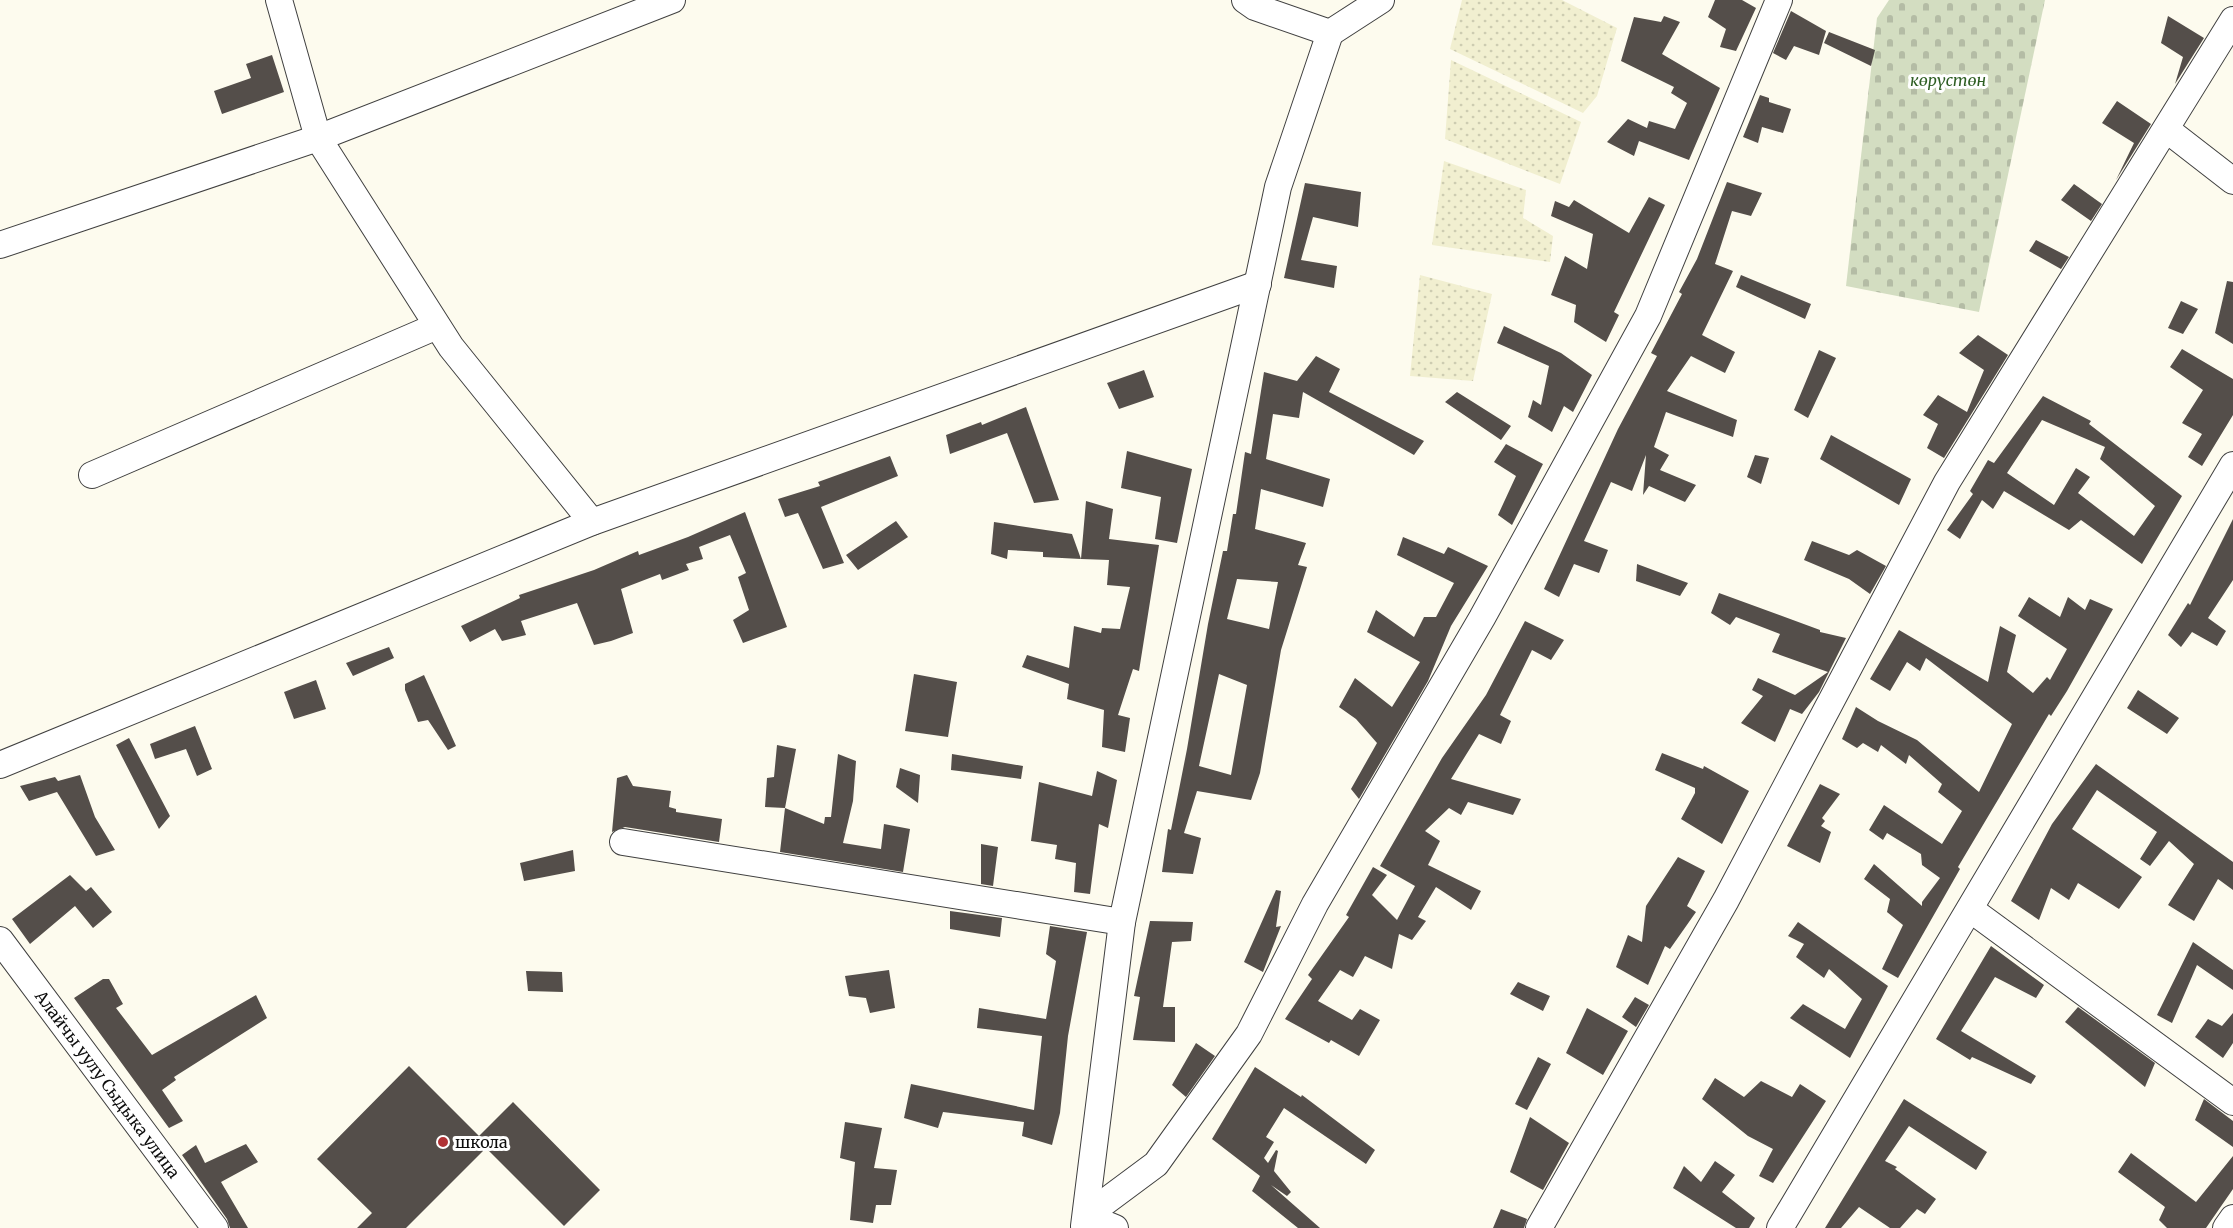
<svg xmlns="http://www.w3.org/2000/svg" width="2233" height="1228" viewBox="0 0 2233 1228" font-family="Merriweather,serif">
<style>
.farmland{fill:url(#farmland-dots)}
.cemetery{fill:url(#cemetery-stones)}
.building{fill:#544e4a;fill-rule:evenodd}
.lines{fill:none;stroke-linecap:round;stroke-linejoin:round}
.minor-casing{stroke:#404040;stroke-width:28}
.minor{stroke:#fff;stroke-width:26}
.poi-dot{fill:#b03235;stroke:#fff;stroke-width:2}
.labels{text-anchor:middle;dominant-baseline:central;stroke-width:6;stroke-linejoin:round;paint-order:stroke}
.park-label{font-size:16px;font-style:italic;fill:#2e5e23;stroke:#fff}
.street-label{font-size:16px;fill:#0d0d0d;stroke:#fff}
.poi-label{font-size:16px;fill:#0d0d0d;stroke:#fff;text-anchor:start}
</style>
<defs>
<pattern id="farmland-dots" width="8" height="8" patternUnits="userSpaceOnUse" patternTransform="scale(1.5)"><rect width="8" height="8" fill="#f1efd0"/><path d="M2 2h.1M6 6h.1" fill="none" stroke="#cdccb1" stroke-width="1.8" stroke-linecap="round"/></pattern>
<pattern id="cemetery-stones" width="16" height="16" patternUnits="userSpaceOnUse" patternTransform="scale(1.5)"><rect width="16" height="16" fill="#d3ddc1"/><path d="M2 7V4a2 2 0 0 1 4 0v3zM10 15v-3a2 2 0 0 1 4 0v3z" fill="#b4bca5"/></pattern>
</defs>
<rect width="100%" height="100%" fill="#fdfbee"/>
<!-- farmland -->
<path class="farmland" d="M1462,0h100l55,28 -20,68 -14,17 -133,-64z
M1451,60l130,62 -21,62 -115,-45z
M1444,161l82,29 -3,28 30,18 -3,26 -118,-17z
M1420,275l72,19 -19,87 -63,-5z"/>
<!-- cemetery -->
<path class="cemetery" d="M1889,0h156l-66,312 -133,-26 31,-268z"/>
<!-- building -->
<path class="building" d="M1715,0h27l14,8 -20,43 -16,-4 6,-18 -18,-12z
M1791,11l35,20 -7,24 -25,-9 -8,14 -13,-7z
M1664,16l16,6 -18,32 58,34 -31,72 -50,-19 -5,15 -27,-14 21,-23 19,9 2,-7 26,8 12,-26 -16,-10 3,-6 -53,-26 13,-44 27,5z
M2168,16l36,22 -29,46 8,-27 -22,-14z
M1829,32l46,18 -4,16 -47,-23z
M272,55l12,37 -62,22 -8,-23 37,-13 -5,-14z
M1760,95l9,3v4l22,7 -8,24 -21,-6 -4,16 -15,-6z
M2117,101l34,23 -35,56 18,-37 -32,-20z
M1727,182l35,11 -11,23 -19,-5 -17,53 18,7 -31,64 33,17 -10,21 -34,-17 -24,35 70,29 -4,17 -67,-25 -12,35 15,8 -9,15 36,15 -11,17 -36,-16 -6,9 3,-40 -14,36 -21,-9 -27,59 24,9 -9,23 -25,-9 -15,33 -15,-8 74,-160 39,-73 -6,-3 31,-59 -3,-2 18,-33z
M1305,183l56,9 -3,35 -45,-10 -12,43 36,6 -3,22 -50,-10z
M2074,184l28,20 -11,17 -30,-21z
M1649,197l16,8 -51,107 5,3 -13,27 -32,-20 2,-17 -25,-10 14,-39 22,13 6,-35 -42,-18 4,-15 14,6 5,-7 55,33z
M2036,240l33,17 -8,12 -32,-18z
M1741,275l70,29 -6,15 -69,-32z
M2227,281l6,1v62l-18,-11z
M2181,301l17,8 -15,25 -15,-6z
M1504,326l57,27 31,22 -19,37 -9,-6 -12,26 -24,-15 5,-17 8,5 8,-39 -52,-23z
M1978,335l30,20 -64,103 -17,-10 11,-24 -15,-9 15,-20 29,17 17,-42 -25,-17z
M2182,349l51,30v36l-31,51 -14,-9 14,-23 -20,-11 21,-33 -33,-23z
M1819,350l17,8 -28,60 -14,-8z
M1316,356l24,13 -11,23 95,49 -10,14 -111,-63 -4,26 -26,-4 -7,45 64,20 -7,28 -62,-18 -6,40 51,14 -8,22 9,2 -26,83 -21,123 -9,27 -54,-9 -13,42 17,5 -8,36 -31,-2 6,-43 3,1 16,-81 21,-125 15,-73h4l6,-37h3l9,-62 6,2 13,-82 33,9zM1237,579l41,3 -9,47 -42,-10zM1219,674l28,11 -16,90 -32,-9z
M1144,370l10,27 -35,12 -12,-26z
M1457,392l54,34 -10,14 -56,-38z
M2043,396l48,25 -2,3 93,72 -40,68 -61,-44 -12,10 -65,-39 -11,18 -11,-9 -22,39 -13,-9 26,-36 -3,-3 18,-31 6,3zM2042,420l63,27 -5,12 55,47 -21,30 -56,-43 12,-16 -14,-9 -22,37 -47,-32z
M1026,407l33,93 -25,3 -27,-70 -57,21 -4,-19 35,-13 1,3z
M1831,435l80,44 -12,26 -79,-46z
M1506,444l37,20 -31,61 -14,-10 18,-39 -22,-14z
M1127,451l65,18 -15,74 -22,-4 6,-42 -40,-9z
M1755,455l14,3 -8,26 -14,-7z
M890,456l8,20 -77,31 23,56 -21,6 -25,-56 -13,4 -7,-18 42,-13 -2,-4z
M1086,501l27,8 -4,30 50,6 -20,126 -6,-2 -15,46 12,3 -5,34 -23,-5 2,-37 -37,-11 2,-15 -47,-17 5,-12 42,13 5,-42 27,7 1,-5 18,1 10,-42 -23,-2 2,-25 -28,-1z
M745,512l42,115 -44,16 -10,-23 16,-10 -11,-33 8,-4 -16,-38 -31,12 4,12 -17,5 3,6 -27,10 -2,-6 -39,15 12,44 -22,8 -17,4 -17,-42 -56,18 5,14 -24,6 -7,-12 -25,13 -9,-16 59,-28 -1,-3 75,-25 44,-19 1,4 49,-18z
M2233,519v61l-25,38 18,13 -9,15 -25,-14 -11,15 -13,-12 20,-32 2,2z
M896,521l12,16 -50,33 -12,-15z
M994,522l78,12 9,25 -38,-2v-5l-35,-2 -1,9 -16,-5z
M1403,537l41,17 4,-7 40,19 -37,60 -23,55 -69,118 -8,-10 26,-46 -21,-24 -17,-12 16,-29 37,29 28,-45 -53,-30 9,-22 38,27 10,-20h12l18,-34 -57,-28z
M1812,541l37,14 8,-5 29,16 -16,28 -21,-15 -45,-19z
M1637,564l51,19 -8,13 -44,-15z
M1719,593l101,37v2l26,6 -27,54 -17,22 -12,-5 -15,33 -34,-19 22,-27 -11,-6 6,-12 37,17 33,-23 -56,-20 8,-18 -44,-17 -6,8 -19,-12z
M2029,597l31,20 8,-20 17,13 5,-11 23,10 -46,82 -16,25 -2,-2 -91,153 2,2 -62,109 -16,-9 21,-44 -16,-13 3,-13 -26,-20 10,-15 48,42v-4l18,-24 -18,-13 -1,-11 -34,-21 -4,7 -14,-10 15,-25 58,39 20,-33 -24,-19 4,-8 -33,-29 -3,9 -25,-19 -3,7 -15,-9 -6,5 -15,-9 14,-32 22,14 39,19 62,52 33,-68 -86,-66 -6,13 -13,-9 -17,29 -20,-12 29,-49 89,52 12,-56 16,9 -9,37 26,21 14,-16 3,3 17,-31 -49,-33z
M1525,621l39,19 -13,20 -19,-10 -32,65 11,6 -10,23 -22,-10 -28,45 70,20 -8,16 -45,-13 -7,13 -12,-7 -24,23 15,10 -12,24 53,26 -10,19 -35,-23 -18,30 8,4 -14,19 -13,-6 -7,35 -27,-13 -12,21 -13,-7 -22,31 34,19 8,-11 20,11 -21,36 -28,-16 -2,3 -44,-24 27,-40 -4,-4 41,-58 -3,-2 27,-48 14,8 -15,20 25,25 18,-34 -35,-20 62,-108 44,-63z
M389,647l5,11 -41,18 -7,-13z
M914,674l43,8 -9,55 -43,-6z
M424,675l32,71 -8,4 -20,-30 -10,2 -13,-32v-6z
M316,680l10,29 -32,10 -10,-27z
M2138,690l41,28 -12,16 -40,-26z
M195,726l17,43 -15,7 -11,-27 -31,10 -5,-15z
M129,738l41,78 -11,13 -43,-84z
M777,745l19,4 -11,59 -20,-1 2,-29 7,-1z
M1662,753l41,16 1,-3 45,25 -27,53 -41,-25 14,-26v-5l-40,-18z
M838,754l18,7 -3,40 -10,42 38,6 3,-25 26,5 -7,43 -123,-20 5,-44 39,16 1,-7h6z
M952,754l71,12 -2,13 -70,-9z
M2096,764l137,98v28l-15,-11 -24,42 -26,-16 26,-41 -25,-23 -19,25 -10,-7 17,-27 -60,-42 -25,39 70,48 -23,32 -41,-26 -9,17 -18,-12 -12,32 -28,-19 41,-77z
M900,768l20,7 -2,28 -22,-16z
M1097,771l20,9 -9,48 -9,-4 -9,70 -16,-2 2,-29 -21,-4 2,-14 -26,-4 8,-59 53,14z
M80,775l15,42 20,33 -19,6 -39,-64 -28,9 -9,-15 35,-9 3,4z
M627,775l6,11 38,5 -2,16 7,2v3l46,7 -3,23 -94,-15 -13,5 5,-54z
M1820,784l20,10 -18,24 3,3 -4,5 10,6 -11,31 -33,-17z
M981,844l17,3 -5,39 -12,-2z
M573,850l2,21 -51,10 -4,-18z
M1678,857l27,14 -18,35 9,6 -26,37 -5,-3 -17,39 -32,-18 12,-32 14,7 4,-36z
M70,875l16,16 5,-4 21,25 -19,16 -18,-22 -45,38 -18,-25z
M1276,890l5,1 -5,36 5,-1 -18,46 -19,-10z
M950,911l52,7 -2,19 -50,-8z
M1150,921l43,1 -2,19 -19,1 -9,65h12v35l-42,-2 7,-43 -6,-1z
M1798,922l90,64 -38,72 -60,-40 13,-14 42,25 17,-30 -33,-30 -5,9 -28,-21 8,-13 -16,-8z
M1050,926l37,6 -19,104 -8,77 -8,32 -30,-9 2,-14 -81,-10 -5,16 -34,-10 7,-34 123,26 8,-74 -65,-8 2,-20 67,11 10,-58 -10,-7z
M2193,942l40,28v20l-36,-25 -25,58 -15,-8z
M1991,946l53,39 -8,13 -41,-21 -34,54 75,45 -5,8 -59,-27 -2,3 -34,-21z
M889,970l6,38 -25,5 -4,-15 -17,-2 -4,-20z
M526,971l36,1 1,20 -35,-1z
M103,979h6l14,25 -7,4 36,47 104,-60 11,23 -93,59 2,3 -14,10 21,31 -14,7 -95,-130z
M1518,982l32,14 -7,15 -33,-17z
M1635,997l14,8 -13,22 -14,-10z
M2078,1007l77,56 -10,24 -80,-65z
M1587,1008l41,23 -25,44 -37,-22z
M2233,1013v30l-10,15 -28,-21 13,-18 14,7z
M1196,1043l19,13 -29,41 -14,-12z
M1538,1057l13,7 -24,46 -12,-6z
M409,1066l70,70 34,-34 87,88 -36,36 -78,-78 -80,80h-49l15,-15 -55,-54z
M1255,1067l46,30 1,-2 73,55 -9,14 -82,-56 -18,29 8,5 -10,16 4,5 8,-13 2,1 -4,20 17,21 -4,4 -16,-11 49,43h-22l-46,-37 8,-15 -48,-37z
M1715,1078l29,19 17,-16 31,16 8,-13 26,17 -53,82 -14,-7 14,-27 -25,-13 -46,-37z
M1904,1099l83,53 -11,18 -67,-44 -24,35 12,6 -2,2 41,30 -11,15 -8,-5 -17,19h-10l-31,-21 -18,21h-16z
M2204,1099l29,22v26l-38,-27z
M1530,1117l39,26 -26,47 -33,-18z
M845,1122l37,6 -8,40 23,2 -6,35h-15l-3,18 -23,-3 5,-58 -15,-4z
M246,1144l12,18 -37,20 27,46h-18l-3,-9 -45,-64 14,-10 9,18z
M2131,1153l65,49 37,-46v33l-27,39h-39l-8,-8 6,-13 -47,-35z
M1715,1161l20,14 -13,17 33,26 -6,10h-13l-63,-40 11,-22 17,16z
M1501,1209l26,10 -3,9h-31z"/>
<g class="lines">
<defs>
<g id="minor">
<path d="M279,0l39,138 133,209 141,175"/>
<path d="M1245,0l10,7 75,26 51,-33"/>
<path d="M2166,129l67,52"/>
<path d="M0,245l318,-107 354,-138"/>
<path d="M92,475l345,-149"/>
<path d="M0,765l592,-243 666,-238"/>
<path d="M623,842l499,80"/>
<path d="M1970,909l263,193"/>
<path id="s1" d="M0,940l215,288"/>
<path d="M1086,1216l70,-52 93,-130 66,-130 167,-286 166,-302 131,-316"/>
<path d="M1086,1216l29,12"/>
<path d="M1084,1226l38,-304 156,-735 52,-154"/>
<path d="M1539,1228l187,-328 221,-418 286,-462"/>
<path d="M1780,1228l453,-763"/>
<path d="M2226,1228l7,-10"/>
</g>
</defs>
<!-- minor casing -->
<use href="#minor" class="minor-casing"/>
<!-- minor -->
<use href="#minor" class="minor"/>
</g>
<!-- markers -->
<circle class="poi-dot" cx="443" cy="1142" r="6"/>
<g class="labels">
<!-- park labels -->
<g class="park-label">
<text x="1948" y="80">көрүстөн</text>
</g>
<!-- street labels -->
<g class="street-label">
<text stroke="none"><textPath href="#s1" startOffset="180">Алайчы уулу Сыдыка улица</textPath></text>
</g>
<!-- poi labels -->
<g class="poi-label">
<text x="455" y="1142">школа</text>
</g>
</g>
</svg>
